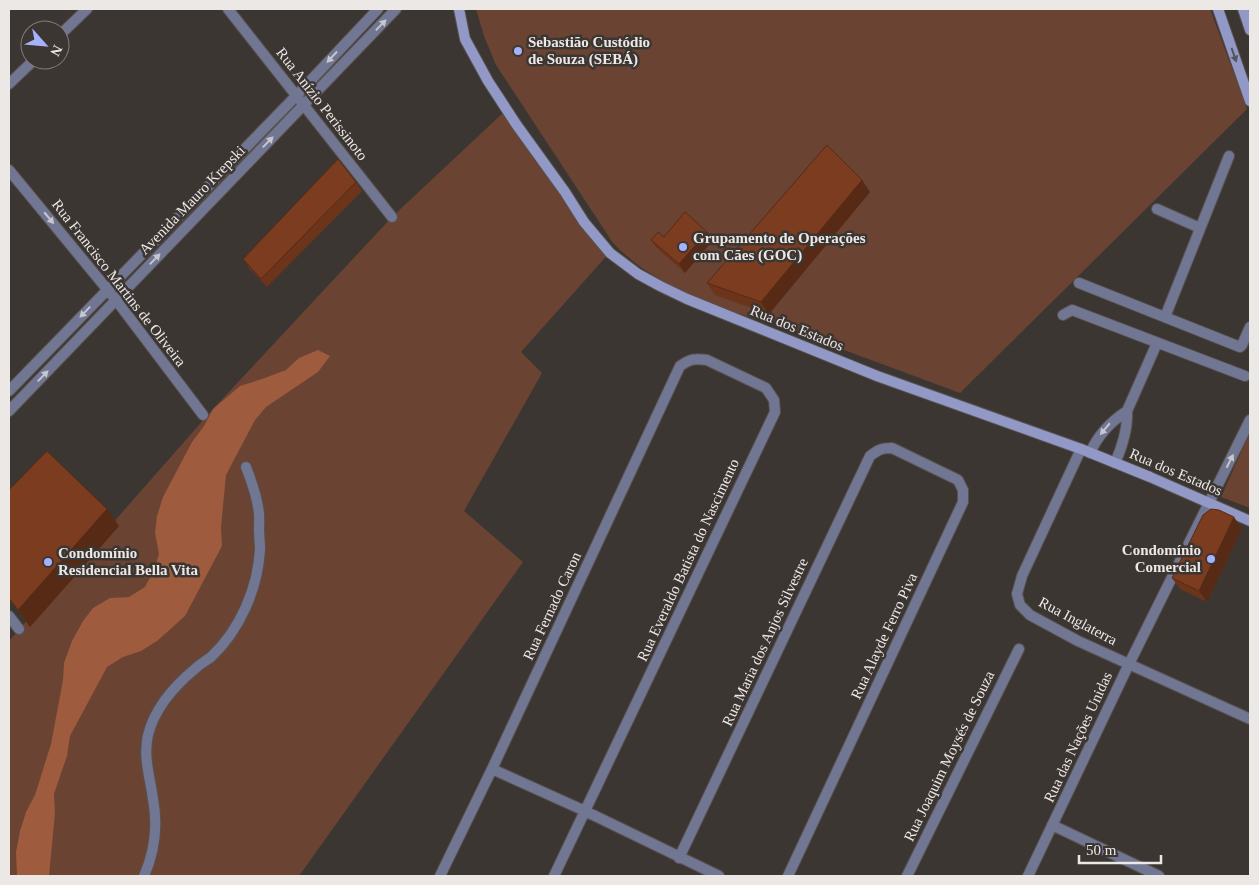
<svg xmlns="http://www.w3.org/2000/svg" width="1259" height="885" viewBox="0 0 1259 885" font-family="Georgia,serif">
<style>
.green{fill:#6b4332}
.forest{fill:#9e5b3e}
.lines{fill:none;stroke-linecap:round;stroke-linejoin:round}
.street-casing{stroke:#585250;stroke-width:12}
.secondary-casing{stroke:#585250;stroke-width:12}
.street{stroke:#717693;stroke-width:10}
.secondary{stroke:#9299c6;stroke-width:10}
.wall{fill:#6b341b}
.shaded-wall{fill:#572a16}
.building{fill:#7c3c1f;stroke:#572a16}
.oneway{fill:#c7c6cd}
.oneway2{fill:#56545f}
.poi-dot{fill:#a6b1fc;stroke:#3c3633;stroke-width:2}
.labels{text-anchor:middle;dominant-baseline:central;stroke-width:5;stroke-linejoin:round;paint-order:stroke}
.poi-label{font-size:15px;font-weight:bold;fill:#ece8e6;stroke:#3c3633;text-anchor:start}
.street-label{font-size:15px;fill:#ece8e6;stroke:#3c3633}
</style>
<rect width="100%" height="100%" fill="#3c3633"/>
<!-- green -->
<path class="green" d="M476,9h734l37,100 -287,284c-52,-19 -104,-39 -157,-58 -66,-23 -140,-40 -190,-92l-117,-178 -12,-29z
M506,110l105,141 -90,101 21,21 -78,138 59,51 -224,314h-290v-235l204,-232 179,-192z
M1250,432v76l-29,-11z"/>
<!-- forest -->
<path class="forest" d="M318,350l12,6 -12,16 -52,35 -11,13 -29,55 -5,52 1,19 -37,70 -28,25 -16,10 -18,6 -16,10 -37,69 -3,20 -13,38 1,19 -6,63h-32l-1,-24 4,-21 6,-19 9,-17 16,-51 12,-64 1,-17 8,-22 11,-20 10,-13 17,-10 19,-1 16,-10 9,-17 5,-16 -4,-21 2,-17 6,-19 29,-55 12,-16 9,-17 27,-23 22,-7 24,-9 13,-12z"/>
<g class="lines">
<defs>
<path id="street" d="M228,9l164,208
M60,35l27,-26
M9,84l25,-24
M9,170l107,130 87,115
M1157,209l43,19
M1079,283l161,64 2,-2 8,-18
M1063,315l9,-5 173,66
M1165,317l64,-161
M9,391l288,-296 81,-86
M9,411l387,-402
M1081,449l-59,127 -5,18 3,11 10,10 48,26 172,78
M1090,453c8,-18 20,-31 37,-42
M1115,463c7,-16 13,-34 12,-52l30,-68
M9,616l10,13
M492,769l93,42 134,65
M1052,825l107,51
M679,858l191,-402c8,-6 11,-8 22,-8l66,32 5,10v12l-175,374
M144,876c11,-25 14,-50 9,-77 -3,-22 -10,-42 -5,-64 7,-28 26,-49 48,-67 4,-4 10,-7 15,-11 29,-27 47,-69 49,-108 0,-7 -1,-13 -1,-19 0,-8 1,-16 -1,-23 -2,-14 -7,-27 -12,-40
M440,876l52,-107 188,-403c10,-7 15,-8 27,-6l59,28 8,12 1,12 -221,464
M907,876l112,-227
M1028,876l101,-212 121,-244"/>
<path id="secondary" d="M459,9l6,30 23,42 28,43 49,68 19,30 26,31 28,21 22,12 27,13 190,77 204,73 69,28 100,44
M1218,9l32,92
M1243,9l7,21"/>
</defs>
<!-- street casing -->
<use href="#street" class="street-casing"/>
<!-- secondary casing -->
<use href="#secondary" class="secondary-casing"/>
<!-- street -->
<use href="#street" class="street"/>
<!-- secondary -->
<use href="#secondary" class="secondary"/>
</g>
<!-- wall -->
<path class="wall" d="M862,180l8,12 -101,122 -54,-19 -8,-12z
M356,182l6,9 -95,96 -18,-19 -6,-9z
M707,232l6,8 -28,33 -28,-25 -6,-8 13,-3z
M9,490l98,19 12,17 -89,101 -21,-28z
M1242,529l-35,73 -27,-13 -8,-11z"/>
<!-- shaded-wall -->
<path class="shaded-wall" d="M862,180l8,12 -101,122 -8,-12z
M707,232l6,8 -28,33 -6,-9z
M107,509l12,17 -89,101 -12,-17z
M1234,517l8,12 -35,73 -8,-11z"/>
<!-- building -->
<path class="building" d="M827,145l35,35 -101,122 -54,-19z
M338,159l18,23 -95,97 -18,-20z
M685,212l22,20 -28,32 -28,-24 7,-8 6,5z
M47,451l60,58 -89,101 -9,-12v-108z
M1211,509l8,1 15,7 -35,74 -27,-13 31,-63z"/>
<!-- one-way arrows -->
<defs><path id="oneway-solid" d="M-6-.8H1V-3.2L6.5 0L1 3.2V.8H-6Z" transform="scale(1.25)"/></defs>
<g class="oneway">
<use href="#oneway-solid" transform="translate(381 25) rotate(-46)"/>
<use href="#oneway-solid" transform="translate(332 57) rotate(133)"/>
<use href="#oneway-solid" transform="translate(268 142) rotate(-46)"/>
<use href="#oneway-solid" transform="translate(49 218) rotate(50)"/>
<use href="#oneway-solid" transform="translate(155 259) rotate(-46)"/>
<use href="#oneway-solid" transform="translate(85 312) rotate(134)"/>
<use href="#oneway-solid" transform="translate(43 376) rotate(-46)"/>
<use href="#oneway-solid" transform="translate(1105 429) rotate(130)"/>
<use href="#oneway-solid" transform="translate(1230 461) rotate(-63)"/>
</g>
<use class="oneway2" href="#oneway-solid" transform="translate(1234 55) rotate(71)"/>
<!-- markers -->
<g class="poi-dot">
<circle cx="518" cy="51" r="5"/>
<circle cx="683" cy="247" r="5"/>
<circle cx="1211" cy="559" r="5"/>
<circle cx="48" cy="562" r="5"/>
</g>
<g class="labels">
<!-- poi labels -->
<g class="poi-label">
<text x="528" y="42">Sebastião Custódio<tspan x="528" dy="17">de Souza (SEBÁ)</tspan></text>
<text x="693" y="238">Grupamento de Operações<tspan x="693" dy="17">com Cães (GOC)</tspan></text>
<text x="1201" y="550" text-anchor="end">Condomínio<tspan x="1201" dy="17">Comercial</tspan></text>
<text x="58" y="553">Condomínio<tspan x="58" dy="17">Residencial Bella Vita</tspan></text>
</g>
<!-- street labels -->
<g class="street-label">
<text transform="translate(322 104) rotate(52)">Rua Anízio Perissinoto</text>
<text transform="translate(192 200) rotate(-46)">Avenida Mauro Krepski</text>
<text transform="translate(119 283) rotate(52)">Rua Francisco Martins de Oliveira</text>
<text transform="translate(797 328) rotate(22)">Rua dos Estados</text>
<text transform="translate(1176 472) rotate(23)">Rua dos Estados</text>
<text transform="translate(688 560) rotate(-65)">Rua Everaldo Batista do Nascimento</text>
<text transform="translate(552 606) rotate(-65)">Rua Fernado Caron</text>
<text transform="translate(1078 621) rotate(28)">Rua Inglaterra</text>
<text transform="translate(884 636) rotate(-65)">Rua Alayde Ferro Piva</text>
<text transform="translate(765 642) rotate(-65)">Rua Maria dos Anjos Silvestre</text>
<text transform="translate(1078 737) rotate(-65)">Rua das Nações Unidas</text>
<text transform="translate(949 756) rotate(-64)">Rua Joaquim Moysés de Souza</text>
</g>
</g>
<!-- border -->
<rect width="1259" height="885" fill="none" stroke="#ece8e6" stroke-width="20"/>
<!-- north arrow -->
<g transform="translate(45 45) rotate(117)"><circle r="24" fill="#3c3633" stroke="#827d7b"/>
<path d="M0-4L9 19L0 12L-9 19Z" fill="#a6b1fc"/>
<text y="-8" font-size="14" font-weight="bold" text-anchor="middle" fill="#ece8e6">N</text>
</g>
<!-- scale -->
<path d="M1079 855v8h82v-8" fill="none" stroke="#ece8e6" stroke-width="2.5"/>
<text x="1086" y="855" font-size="15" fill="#ece8e6" stroke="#3c3633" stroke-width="4" paint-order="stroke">50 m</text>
</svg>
